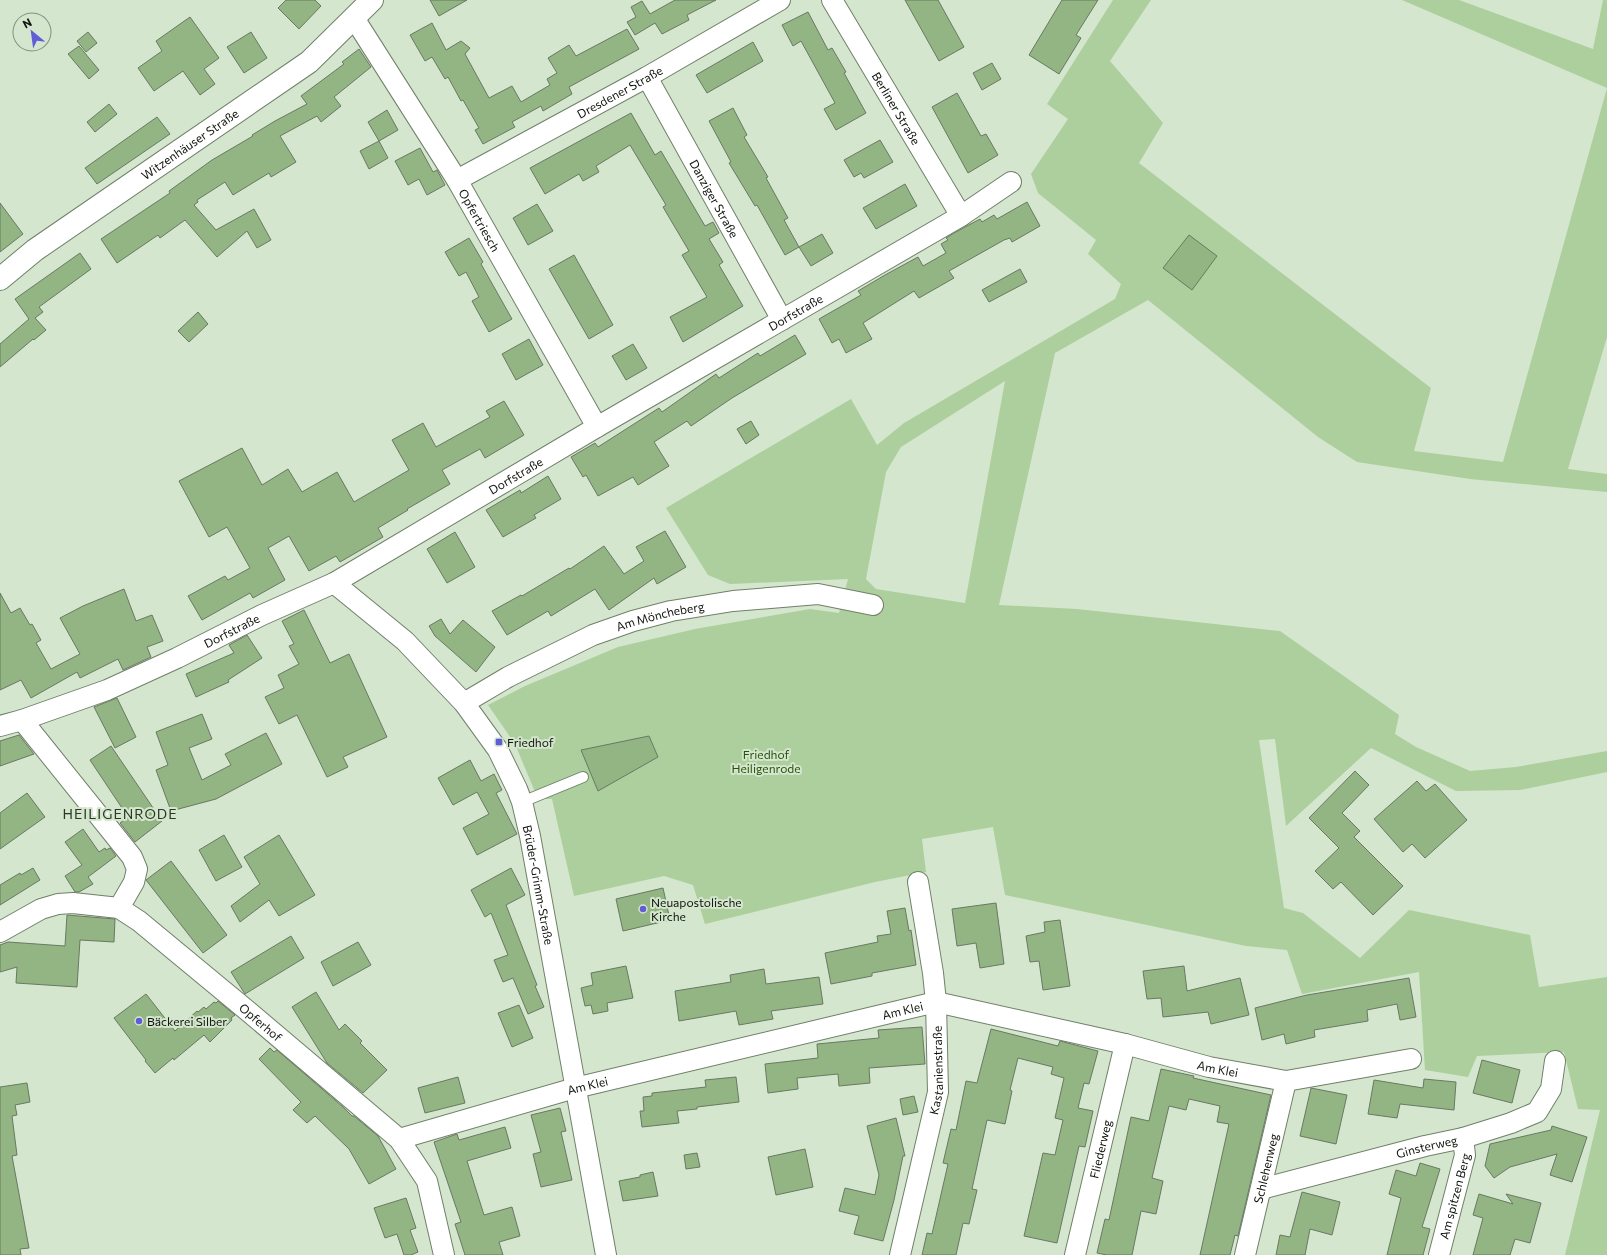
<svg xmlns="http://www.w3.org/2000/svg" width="1607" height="1255" viewBox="0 0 1607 1255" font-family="Commissioner,sans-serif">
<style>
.green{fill:#accf9d;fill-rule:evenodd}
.building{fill:#92b583;stroke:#697963}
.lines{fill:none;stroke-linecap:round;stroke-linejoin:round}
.lane-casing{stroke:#708069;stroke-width:12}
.street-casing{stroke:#708069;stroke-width:22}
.secondary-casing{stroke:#708069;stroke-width:24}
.lane{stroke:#fff;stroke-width:10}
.street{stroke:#fff;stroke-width:20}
.secondary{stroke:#fff;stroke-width:22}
.poi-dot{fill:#615dd6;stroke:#d4e6cd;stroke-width:1.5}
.labels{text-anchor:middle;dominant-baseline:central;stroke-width:4;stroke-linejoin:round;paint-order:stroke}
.street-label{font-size:12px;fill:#0f140c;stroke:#d4e6cd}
.poi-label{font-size:12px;fill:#0f140c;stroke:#d4e6cd;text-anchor:start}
.park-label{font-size:12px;fill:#265109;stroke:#d4e6cd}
.quarter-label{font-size:14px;letter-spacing:1px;fill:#2b3825;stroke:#d4e6cd}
</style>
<rect width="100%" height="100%" fill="#d4e6cd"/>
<!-- green -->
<path class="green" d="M1113,0h38l-41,61 53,62 -24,40 292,225 -17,63 89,11 104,-374 -205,-88h57l134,49 10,-49h4v337l-39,132 39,5v18l-137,-13 -113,-17 -39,-25 -170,-137 -93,53 -56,252 78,4 203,22 119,84 -4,19 21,13 54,24 46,-4 91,-16v21l-87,18 -64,1 -85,-43 -85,78 -11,-87 -16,1 25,168 19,5 57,45 49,-48 121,25 9,52 68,-10v278h-42l35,-145 -22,-1 -14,-57 -87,4 -9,21 -43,-7 -6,-98 -117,22 -15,-44 -41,-4 -241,-51 -12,-68 -71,12 4,33 -51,10 -170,42 -12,-39 -29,-9 -90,20 -22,-97h-14l-23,-55 -27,-39 37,-19 93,-39 77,-18 115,-20 29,4 9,-34 -118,5 -22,-9 -42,-67 185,-109 26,46 27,-22 211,-124 6,-15 -33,-30 8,-14 -58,-47 -7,-19 37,-55 -21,-15zM1005,381l-40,222 -89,-14 -10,-10 20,-107 15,-25z"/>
<!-- building -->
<path class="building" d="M286,0h29l6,6 -22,23 -21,-21z
M430,0h37l-28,16z
M675,0h41l-29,15 2,5 -27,14 -7,-11 -20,12 -8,-13 9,-5 -5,-10 11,-6 8,13z
M905,0h33l26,47 -25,14z
M1062,0h36l-22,35 5,3 -22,36 -30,-19z
M808,12l20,38 4,-2 14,24 -2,1 22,40 -30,17 -12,-21 11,-6 -34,-62 -8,5 -11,-21z
M190,17l29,41 -15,11 11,15 -15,11 -17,-24 -29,20 -16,-23 24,-17 -6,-10z
M432,23l14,27 15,-9 9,7 -5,6 24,44 23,-12 9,16 29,-17 -3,-6 10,-6 -9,-15 21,-13 7,11 51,-27 12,20 -70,38 3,7 -29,17 -2,-5 -29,16 3,5 -32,17 -8,-14 4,-2 -16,-28 -2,1 -13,-24 -3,2 -13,-22 -7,4 -15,-26z
M88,32l9,11 -11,9 -9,-11z
M251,32l16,26 -23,15 -17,-26z
M753,42l10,19 -56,32 -11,-18z
M79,46l20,24 -10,9 -21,-25z
M359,49l12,18 -37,30 7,9 -20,16 -4,-6 -37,20 16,26 -25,15 -2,-4 -36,22 -8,-13 -28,18 1,2 -4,3 22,25 38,-21 17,31 -14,8 -10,-17 -30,26 -32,-37 -25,18 -2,-3 -41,28 -16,-24 69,-46 -1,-2 43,-31 41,-24 -1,-1 23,-14 32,-17 -6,-8 43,-32 -2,-2z
M992,63l9,16 -19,11 -9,-17z
M957,93l24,43 5,-2 12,21 -30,18 -36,-66z
M109,104l8,10 -22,18 -8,-10z
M733,108l14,27 -3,2 24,40 -2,1 22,40 -4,2 15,27 -14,8 -28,-50 -2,1 -26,-43 2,-1 -22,-41z
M387,110l11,20 -19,11 -11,-19z
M631,113l24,42 6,-4 44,75 8,-4 6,11 -10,6 14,23 -4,3 24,41 -60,36 -13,-25 37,-20 -25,-42 7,-4 -26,-44 3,-2 -36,-60 -34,21 3,6 -16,9 -4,-7 -34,20 -15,-26z
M157,117l13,17 -73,50 -12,-16z
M880,140l13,22 -29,16 -3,-5 -7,4 -10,-17z
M379,141l9,17 -19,11 -9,-18z
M420,148l13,24 4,-2 8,15 -18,10 -8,-16 -11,6 -13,-24z
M905,184l12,22 -41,23 -13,-21z
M1027,202l13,24 -28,16 -2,-4 -6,2 -55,31 5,7 -35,20 -5,-7 -51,32 9,16 -26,14 -7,-14 -7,4 -13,-24 42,-24 -3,-4 27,-16 33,-18 5,9 23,-13 -5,-9 7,-4 -2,-2 8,-5 26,-14 2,3 12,-7 3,4z
M0,203l23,31 -23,18z
M537,204l16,27 -25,14 -15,-27z
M822,234l11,19 -22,13 -12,-19z
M1189,235l28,21 -25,34 -29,-22z
M469,238l14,24 -2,2 31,55 -23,13 -17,-31 7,-4 -13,-25 -7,4 -14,-24z
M80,253l11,16 -52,38 4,5 -8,6 11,12 -12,10 -1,-1 -33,28v-23l29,-25 -14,-20z
M574,255l39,70 -24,14 -40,-70z
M1020,269l7,13 -38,20 -7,-12z
M198,312l10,12 -19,18 -11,-11z
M795,335l11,19 -74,44 -41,28 -4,-5 -33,21 15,24 -31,19 -5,-8 -35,19 -12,-21 -3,2 -12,-20 24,-14 3,4 61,-39 3,4 54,-38 3,4 39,-25 2,3z
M529,339l14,26 -27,15 -14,-26z
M633,344l14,24 -21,12 -14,-24z
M504,401l20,34 -39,23 -5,-9 -38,21 8,14 -43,25 1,1 -30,18 5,9 -43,25 -4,-6 -27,15 -20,-35 -21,12 17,32 -32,18 -3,-5 -48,27 -14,-24 37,-20 3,4 22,-12 -23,-41 -18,10 -30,-56 63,-33 20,37 26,-16 14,23 35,-20 17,30 55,-32 -17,-30 31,-17 13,24 54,-30 -4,-6z
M751,421l8,14 -13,9 -9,-15z
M548,476l13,23 -27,16 2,3 -33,19 -17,-27 34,-20 1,3z
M665,531l21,36 -29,17 -3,-6 -45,32 -14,-21 -44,27 -3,-5 -41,24 -15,-24 29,-16 1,1 47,-28 1,1 34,-23 20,28 20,-13 -8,-14z
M455,532l20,35 -28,16 -20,-34z
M124,589l12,32 16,-6 11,26 -16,6 4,10 -28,13 -5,-11 -38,19 -3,-6 -46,26 -10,-18 -21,10v-97l11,20 9,-5 10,17 2,-1 9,16 -5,3 15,26 29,-15 -20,-36 23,-12z
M304,610l26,53 19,-9 38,83 -44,20 5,10 -21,10 -30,-62 -18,9 -14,-27 19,-9 -6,-13 21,-11 -10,-18 5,-2 -12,-23z
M441,619l9,15 13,-14 32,27 -19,25 -41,-36 -6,-10z
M247,635l15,23 -34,22 1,2 -33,15 -10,-23 48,-21 -5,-8z
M117,698l19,39 -21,11 -21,-41z
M202,714l10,25 -23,9 13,32 29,-15 -6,-11 41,-21 16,31 -66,35 -45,12 -15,-41 12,-5 -12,-33z
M19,735l15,19 -34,12v-25z
M649,736l9,21 -60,34 -17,-41z
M111,746l51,75 -27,21 -15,-19 8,-6 -38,-57z
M470,760l11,21 13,-7 8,16 -6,3 21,41 -40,21 -14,-27 26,-14 -12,-22 -24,13 -15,-27z
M1355,771l14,14 -27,28 18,18 -6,6 49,49 -30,29 -32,-33 -8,7 -18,-18 24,-23 -30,-30z
M1417,781l9,10 9,-7 32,36 -42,38 -13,-14 -9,8 -29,-33z
M27,793l18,24 -45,32v-36z
M83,829l16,23 6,-4 1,2 4,-2 6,8 -28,21 5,7 -14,8h-4l-10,-16 17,-11 -17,-23z
M224,835l18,32 -26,14 -17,-31z
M279,835l36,60 -36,21 -10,-16 -29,22 -9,-16 29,-22 -16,-27z
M171,861l56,74 -24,18 -57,-73z
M33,868l7,12 -40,25v-20l20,-12 1,2z
M511,868l14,27 -19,10 31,80 -2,1 9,21 -16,7 -15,-36 -10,4 -9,-22 14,-5 -17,-42 -6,4 -14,-27z
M663,888l7,32 -47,11 -7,-32z
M996,903l8,61 -24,4 -4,-25 -19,3 -5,-37z
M905,908l4,23 2,-1 5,35 -44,8v3l-41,8 -6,-31 53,-11 -1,-6 14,-2 -4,-23z
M67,915l48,4 -1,23 -34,-2 -3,47 -61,-4 1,-16 -17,5v-27l8,-3 57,4z
M1060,920l10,66 -27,4 -4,-29 -9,1 -4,-26 19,-4 -1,-10z
M291,936l13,22 -59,36 -14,-22z
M358,942l13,23 -38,21 -12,-24z
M626,966l7,32 -26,5 1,8 -15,3 -2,-9 -6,1 -4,-18 12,-3 -2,-12z
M1184,966l3,25 53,-13 9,37 -38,9 -3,-12 -45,5 -2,-19 -14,1 -4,-28z
M764,969l2,15 53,-7 4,27 -52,7 2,8 -34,6 -3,-14 -57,10 -4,-30 56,-9 -1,-7z
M1409,978l7,39 -16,3 -3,-16 -30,6 1,11 -54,9 1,7 -29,7 -2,-10 -22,6 -7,-32 52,-13z
M316,992l23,38 6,-6 17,17 -2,2 27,27 -24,23 -36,-30 -35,-56z
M146,994l29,37 22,-20 1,1 6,-5 2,2 8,-7 2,1 2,-2 17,14 -4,3 1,2 -22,22 -6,-7 -30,25 -1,-2 -18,15 -10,-12 1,-1 -32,-42z
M519,1005l14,33 -21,9 -14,-34z
M922,1027l3,37 -56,4 1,15 -31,3 -1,-12 -41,4 1,11 -30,4 -3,-29 53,-6 -1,-14 62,-6 -1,-8z
M991,1029l67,17 2,-5 38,10 -9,33 -5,-1 -6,25 15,3 -8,36 -6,-1 -22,97 -33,-7 19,-83 12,2 8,-35 -8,-2 9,-40 -13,-4 2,-7 -35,-9 -8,32 2,1 -7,33 -18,-4 -15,69 5,1 -8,34 -6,-1 -7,32h-34l5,-22 5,1 16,-70 -5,-1 8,-34 5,1 10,-49 11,2z
M270,1048l4,4 3,-2 66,57 9,9h2l24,20 18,33 -27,15 -20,-35 -34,-33 -8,7 -14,-13 8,-8 -42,-43z
M1482,1060l38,10 -8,33 -39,-10z
M1161,1069l33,7 -1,2 78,17 -33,141 -3,-1 -5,20h-30l29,-131 -12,-2 3,-16 -31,-7 -3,11 -17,-4 -17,72 11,3 -7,33 -15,-3 -9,44h-25l-10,-2 8,-34 4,1 22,-103 18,4z
M458,1077l7,26 -40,10 -7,-25z
M736,1077l3,25 -42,5v2l-20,2 2,12 -37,4 -2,-16h4l-1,-14 9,-1v-3l54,-6 -1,-7z
M1424,1079l32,3 -2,28 -54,-6 -3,14 -29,-4 6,-34 49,8z
M27,1083l3,19 -15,3 2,10 -5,1 5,39 -5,1 17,92 -9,1 1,6h-21v-168z
M1311,1088l36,7 -11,49 -36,-8z
M914,1096l4,16 -15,3 -3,-16z
M560,1108l6,23 -5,1 11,48 -31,7 -8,-33 8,-2 -10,-37z
M896,1118l9,38h-2l-9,44 -11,41 -29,-7 5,-18 -20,-5 6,-23 30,7 4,-20 -12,-49z
M1552,1126l35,11 -15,45 -22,-7 7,-21 -47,13 -16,11 -9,-12 5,-22 61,-14z
M505,1127l6,21 -44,13 17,54 28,-8 8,29 -21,6 4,13h-38l-10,-31 6,-2 -27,-80 23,-8 2,6z
M805,1149l8,38 -37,8 -8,-38z
M697,1153l3,14 -14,2 -2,-14z
M1420,1163l20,6 -18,58 8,2 -7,26h-36l14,-57 -12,-4 7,-24 20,6z
M653,1172l5,24 -35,5 -4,-20 21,-4v-2z
M1302,1192l38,10 -8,33 -22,-6 -5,26h-29l4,-20 10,2z
M1479,1194l34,10 -7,-10 35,9 -11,40 -15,-4 -5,16h-37l10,-37 -10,-3z
M406,1198l10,30 -6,2 8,22 -7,3h-7l-7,-21 -12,4 -11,-30z"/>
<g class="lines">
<defs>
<path id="lane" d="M522,802l61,-25"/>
<g id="street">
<path id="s1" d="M832,0l129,216"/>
<path id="s2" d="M354,18l103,162 140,247"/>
<path id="s3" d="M647,77l135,243"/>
<path id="s4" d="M457,180l190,-103 133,-77"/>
<path id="s5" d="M334,583l71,58 59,62 34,47 19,39 5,13 8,34 76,419"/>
<path id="s6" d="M464,703l44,-26 85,-42 40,-14 38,-10 62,-10 85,-7 55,11"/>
<path d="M22,720l110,137 5,12 -3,13 -15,26"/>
<path id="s7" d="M0,726l22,-6 85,-30 70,-32 85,-43 72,-32 263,-156 364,-211 50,-34"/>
<path id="s8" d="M0,932l41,-23 17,-5 15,-1 46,5 20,13 110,91 150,127 28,42 17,74"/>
<path id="s9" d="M399,1139l176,-51 361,-86 189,42 84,23 77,14 125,-22"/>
<path id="s10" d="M1261,1189l164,-43 38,-8 48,-15 26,-11 14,-23 4,-28"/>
<path id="s11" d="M900,1255l38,-163 -2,-90 -3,-29 -15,-91"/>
<path id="s12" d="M1075,1255l50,-211"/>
<path id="s13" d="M1245,1255l41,-174"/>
<path id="s14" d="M1439,1255l26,-100 -2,-17"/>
</g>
<g id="secondary">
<path id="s15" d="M0,279l35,-29 274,-188 63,-62"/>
</g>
</defs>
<!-- lane casing -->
<use href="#lane" class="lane-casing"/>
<!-- street casing -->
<use href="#street" class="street-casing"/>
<!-- secondary casing -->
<use href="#secondary" class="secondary-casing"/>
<!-- lane -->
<use href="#lane" class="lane"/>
<!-- street -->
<use href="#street" class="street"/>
<!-- secondary -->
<use href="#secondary" class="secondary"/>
</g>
<!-- markers -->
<g class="poi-dot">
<rect x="495" y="738" width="8" height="8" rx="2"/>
<circle cx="643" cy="909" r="4"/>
<circle cx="139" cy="1021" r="4"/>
</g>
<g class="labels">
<!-- street labels -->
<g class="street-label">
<text stroke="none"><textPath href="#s4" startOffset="185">Dresdener Straße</textPath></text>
<text stroke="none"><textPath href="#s1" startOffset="126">Berliner Straße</textPath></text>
<text stroke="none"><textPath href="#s15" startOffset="233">Witzenhäuser Straße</textPath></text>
<text stroke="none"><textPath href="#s3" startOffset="139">Danziger Straße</textPath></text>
<text stroke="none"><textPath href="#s2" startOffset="238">Opfertriesch</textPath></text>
<text stroke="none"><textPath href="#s7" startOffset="899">Dorfstraße</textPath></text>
<text stroke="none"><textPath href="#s7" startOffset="575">Dorfstraße</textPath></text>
<text stroke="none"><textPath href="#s6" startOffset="216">Am Möncheberg</textPath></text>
<text stroke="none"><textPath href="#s7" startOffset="251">Dorfstraße</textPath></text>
<text stroke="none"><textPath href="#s5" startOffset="377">Brüder-Grimm-Straße</textPath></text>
<text stroke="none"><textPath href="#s9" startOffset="520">Am Klei</textPath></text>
<text stroke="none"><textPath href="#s8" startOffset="308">Opferhof</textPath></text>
<text stroke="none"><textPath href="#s9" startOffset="844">Am Klei</textPath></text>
<text stroke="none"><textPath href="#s11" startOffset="189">Kastanienstraße</textPath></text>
<text stroke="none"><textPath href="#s9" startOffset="196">Am Klei</textPath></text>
<text stroke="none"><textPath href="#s10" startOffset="171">Ginsterweg</textPath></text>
<text stroke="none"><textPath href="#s12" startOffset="109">Fliederweg</textPath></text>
<text stroke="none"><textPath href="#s13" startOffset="89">Schlehenweg</textPath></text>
<text stroke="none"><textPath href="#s14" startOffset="61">Am spitzen Berg</textPath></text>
</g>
<!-- poi labels -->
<g class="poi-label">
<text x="507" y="742">Friedhof</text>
<text x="651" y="902">Neuapostolische<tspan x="651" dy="14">Kirche</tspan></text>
<text x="147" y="1021">Bäckerei Silber</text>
</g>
<!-- park labels -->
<g class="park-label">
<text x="766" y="754">Friedhof<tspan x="766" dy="14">Heiligenrode</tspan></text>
</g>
<!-- quarter labels -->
<g class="quarter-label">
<text x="120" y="813">HEILIGENRODE</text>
</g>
</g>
<!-- north arrow -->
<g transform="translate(32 32) rotate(331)"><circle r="19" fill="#d4e6cd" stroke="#859280"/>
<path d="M0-3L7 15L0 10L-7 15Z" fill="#615dd6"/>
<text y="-6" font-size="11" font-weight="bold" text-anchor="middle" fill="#0f140c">N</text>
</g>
</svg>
